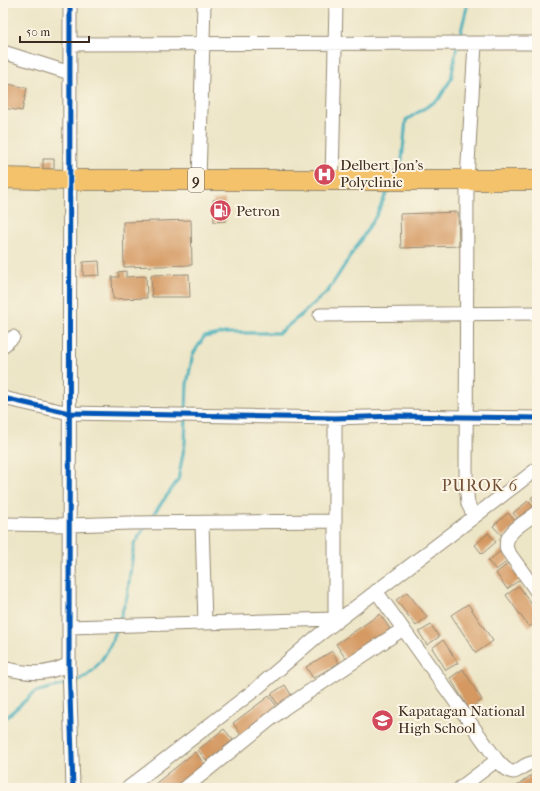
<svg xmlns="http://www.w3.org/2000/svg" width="540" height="791" viewBox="0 0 540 791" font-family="'IM FELL French Canon',serif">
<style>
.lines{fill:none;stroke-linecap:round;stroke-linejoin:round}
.stream{stroke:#3eadba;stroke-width:3}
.building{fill:#d49861}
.minor-casing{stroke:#948872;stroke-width:15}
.highway-casing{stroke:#948872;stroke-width:22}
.minor{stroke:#fff;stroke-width:13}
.highway{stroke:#f3c26a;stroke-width:20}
.cycleway-casing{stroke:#fcf5e5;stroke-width:8}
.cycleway{stroke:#0057b8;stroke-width:5}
.labels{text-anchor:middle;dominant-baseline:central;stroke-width:4;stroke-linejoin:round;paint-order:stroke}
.shield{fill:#fcf5e5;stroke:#75675a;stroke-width:1}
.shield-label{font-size:14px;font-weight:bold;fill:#3b2a1e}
.poi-label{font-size:15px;fill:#3b2a1e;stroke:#fcf5e5;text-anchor:start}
.neighbourhood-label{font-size:16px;letter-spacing:1px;fill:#715035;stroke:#fcf5e5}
</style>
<rect width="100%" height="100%" fill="#fcf5e5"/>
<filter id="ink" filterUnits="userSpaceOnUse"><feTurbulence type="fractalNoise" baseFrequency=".025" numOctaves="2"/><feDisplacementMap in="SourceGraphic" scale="8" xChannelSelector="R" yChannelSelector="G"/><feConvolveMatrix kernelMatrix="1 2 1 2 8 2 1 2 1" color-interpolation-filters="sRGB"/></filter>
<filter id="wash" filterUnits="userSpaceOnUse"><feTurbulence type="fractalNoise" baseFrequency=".012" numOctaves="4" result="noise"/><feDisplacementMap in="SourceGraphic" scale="16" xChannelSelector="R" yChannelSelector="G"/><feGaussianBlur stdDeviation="0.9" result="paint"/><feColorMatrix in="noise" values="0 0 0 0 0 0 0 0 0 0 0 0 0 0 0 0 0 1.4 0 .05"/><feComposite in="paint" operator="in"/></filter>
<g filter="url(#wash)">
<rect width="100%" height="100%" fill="#ece5c6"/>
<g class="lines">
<!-- stream -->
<path class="stream" d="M459,39l9,-36
M396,173l6,-13 4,-40 33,-21 12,-20 6,-33
M186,411l1,-27 6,-30 11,-17 21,-4h54l22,-18 27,-24 48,-75 13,-28
M150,519l28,-39 7,-37 1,-24
M119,621l8,-24 7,-53 11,-17
M73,682c22,-5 38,-34 44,-54
M3,720l32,-28 31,-8"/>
</g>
<g id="blocks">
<!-- building -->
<path class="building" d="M3,83l24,5 -5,23 -19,-3z
M43,159h11v10h-11z
M225,199l1,22 -12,1 -1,-22z
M458,212l1,34 -58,2 -1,-34z
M191,220l1,45 -68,2 -1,-45z
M99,261l1,14 -17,1v-14z
M126,271v6l20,-1 1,22 -34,1 -1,-22h7l-1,-5z
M189,274l1,23h-38l-1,-22z
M537,493v13l-6,-8z
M528,501l8,9 -15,12 -8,-9z
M508,513l10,11 -15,13 -10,-11z
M488,533l8,9 -14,12 -7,-9z
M502,550l8,9 -14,11 -8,-9z
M509,563l12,16 -14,10 -11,-16z
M519,586l18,26v9l-8,6 -23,-32z
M407,592l20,25 -11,9 -20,-26z
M468,604l25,37 -17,12 -25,-38z
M380,614l10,15 -44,30 -10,-15z
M431,625l8,12 -12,8 -8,-13z
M443,640l15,23 -12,7 -14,-22z
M332,651l7,12 -26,15 -7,-11z
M463,669l19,31 -13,9 -19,-31z
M285,685l7,11 -14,9 -7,-11z
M269,696l9,12 -37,27 -8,-12z
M224,729l9,11 -26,21 -9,-11z
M195,752l10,13 -29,23h-26z
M537,771v17h-23z"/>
</g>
</g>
<g filter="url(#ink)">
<use href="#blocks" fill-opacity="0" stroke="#948872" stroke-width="1"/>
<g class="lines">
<defs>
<path id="minor" d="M70,3l-1,661 4,124
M70,44l467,-1
M3,52l67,21
M199,180l5,-177
M332,180l4,-177
M320,315l217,-2
M3,346l10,-9
M3,398l66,15 266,5 62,-2 140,2
M335,418v205
M537,513c-12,9 -35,20 -30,37l30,42
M474,516l-6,-12 -2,-20 1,-304 8,-136
M202,523l3,100
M3,524l66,1 61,-2 204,-2
M376,591l121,169c22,25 18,3 40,2
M69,627l266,-8
M3,668c26,6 42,8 66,-4
M128,788l128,-99 59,-51 222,-169
M185,788l101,-81 117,-78
M460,788l37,-28"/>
<path id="highway" d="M3,178l67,2h467"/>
</defs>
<!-- minor casing -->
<use href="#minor" class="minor-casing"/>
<!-- highway casing -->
<use href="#highway" class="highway-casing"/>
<!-- minor -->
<use href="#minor" class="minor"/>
<!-- highway -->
<use href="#highway" class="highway"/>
<defs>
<path id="cycleway" d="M70,3l-1,661 4,124
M3,398l66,15 266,5 62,-2 140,2"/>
</defs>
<!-- cycleway casing -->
<use href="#cycleway" class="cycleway-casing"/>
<!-- cycleway -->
<use href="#cycleway" class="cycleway"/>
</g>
</g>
<!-- icons -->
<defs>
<symbol id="hospital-disc" viewBox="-11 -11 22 22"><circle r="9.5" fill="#d1495b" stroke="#fcf5e5"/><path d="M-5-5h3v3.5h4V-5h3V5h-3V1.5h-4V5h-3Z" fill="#fff"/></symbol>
<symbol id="fuel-disc" viewBox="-11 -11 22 22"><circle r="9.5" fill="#d1495b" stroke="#fcf5e5"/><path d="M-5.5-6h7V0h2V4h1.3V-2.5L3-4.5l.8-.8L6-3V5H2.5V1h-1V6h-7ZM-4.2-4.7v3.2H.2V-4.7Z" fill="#fff"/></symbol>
<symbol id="school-disc" viewBox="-11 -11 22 22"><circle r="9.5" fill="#d1495b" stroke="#fcf5e5"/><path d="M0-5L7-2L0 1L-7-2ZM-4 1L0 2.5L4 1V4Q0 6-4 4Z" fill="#fff"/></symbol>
</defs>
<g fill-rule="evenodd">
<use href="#hospital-disc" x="312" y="162" width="25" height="25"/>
<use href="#fuel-disc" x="208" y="198" width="25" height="25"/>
<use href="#school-disc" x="370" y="708" width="25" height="25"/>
</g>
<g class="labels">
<!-- shield labels -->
<rect class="shield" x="188" y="168" width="16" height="24" rx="3"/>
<g class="shield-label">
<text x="196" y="180">9</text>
</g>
<!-- poi labels -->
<g class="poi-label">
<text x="340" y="165">Delbert Jon's<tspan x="340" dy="17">Polyclinic</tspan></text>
<text x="236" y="211">Petron</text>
<text x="398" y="711">Kapatagan National<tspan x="398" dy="17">High School</tspan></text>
</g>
<!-- neighbourhood labels -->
<g class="neighbourhood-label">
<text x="480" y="485">PUROK 6</text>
</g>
</g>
<!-- margin -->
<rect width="540" height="791" fill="none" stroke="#fcf5e5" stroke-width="16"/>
<!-- scale -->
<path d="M20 36v6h69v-6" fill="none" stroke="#3b2a1e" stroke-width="2"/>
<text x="26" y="36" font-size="12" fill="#3b2a1e" stroke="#fcf5e5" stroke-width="3" paint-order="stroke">50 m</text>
</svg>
